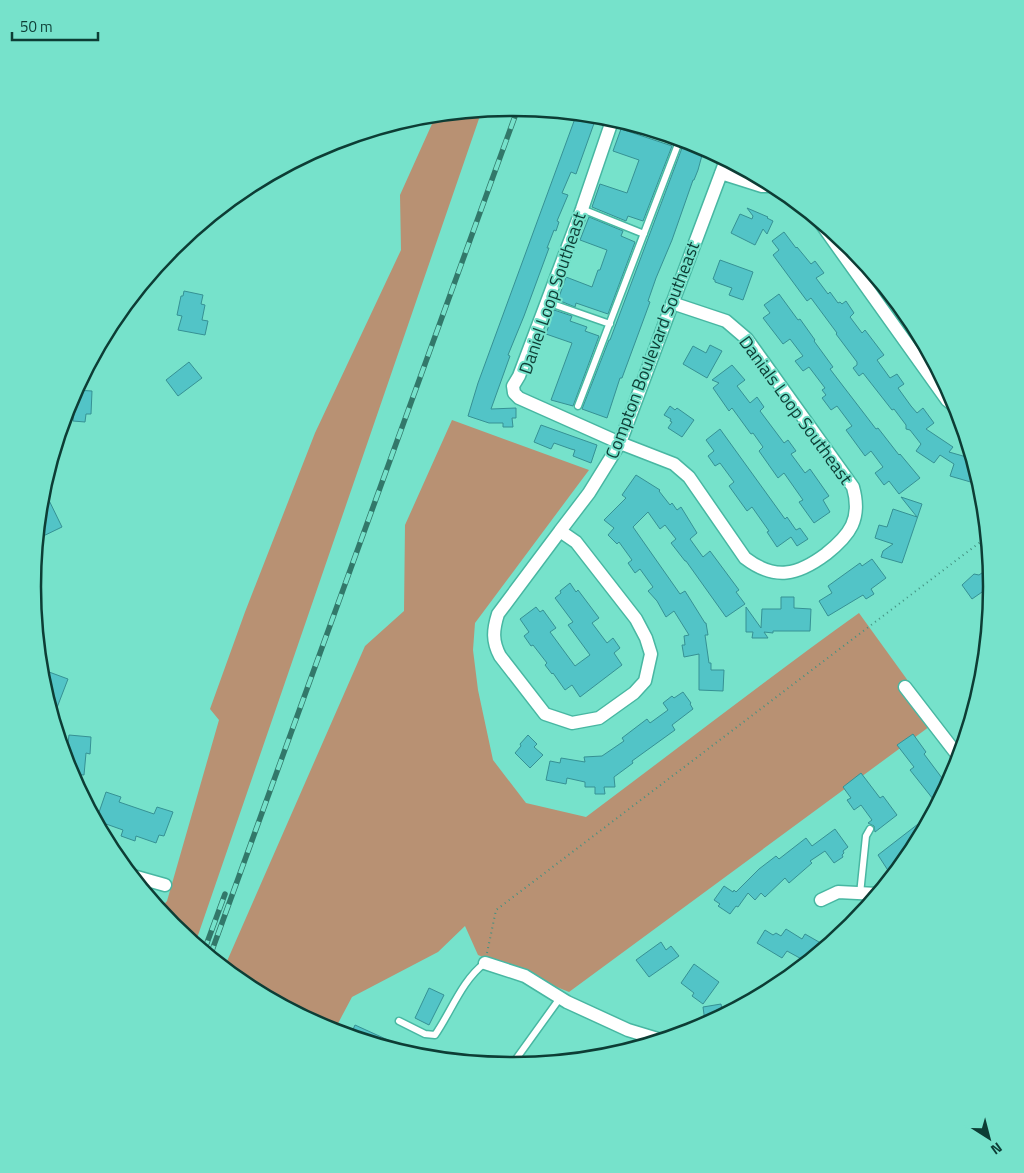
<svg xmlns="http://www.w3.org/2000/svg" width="1024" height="1173" viewBox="0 0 1024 1173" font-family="'Titillium Web',sans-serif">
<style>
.green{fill:#b89173}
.building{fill:#52c4c7;stroke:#369194}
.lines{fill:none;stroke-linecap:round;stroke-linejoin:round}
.service-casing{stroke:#48b7a2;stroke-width:9}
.minor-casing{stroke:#48b7a2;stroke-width:15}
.path{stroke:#439181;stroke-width:2;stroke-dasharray:1 4;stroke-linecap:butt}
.service{stroke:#fff;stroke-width:6}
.minor{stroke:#fff;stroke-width:12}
.rail-casing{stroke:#32786a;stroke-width:5.5}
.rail{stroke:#76e2cb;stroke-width:4;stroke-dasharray:11;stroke-linecap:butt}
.labels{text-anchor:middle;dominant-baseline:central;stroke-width:4;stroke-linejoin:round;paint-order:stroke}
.street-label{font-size:18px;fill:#0d3d35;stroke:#76e2cb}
.rim{fill:none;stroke:#0d3d35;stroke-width:2.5}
</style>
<rect width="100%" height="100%" fill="#76e2cb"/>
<!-- green -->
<path class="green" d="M482,110l-287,834 -22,-19 -13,-16 7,-8 52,-181 -9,-11 35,-97 70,-179 86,-183 -1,-55 36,-80z
M452,420l137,50 -114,153 -2,27 5,40 15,70 33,43 60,14c91,-68 181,-138 273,-204l78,108 -368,271 -91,-37 -13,-29 -27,26 -86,45 -18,34 -89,-46 -21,-17 141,-322 39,-35 1,-86z"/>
<!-- building -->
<path class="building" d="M577,113l20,2 -21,59 -5,-2 -9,21 6,2 -11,26 2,1 -3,9 -2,-1 -7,18h2l-25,68 -16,39 2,1 -19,53 25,-1v10h-4l1,9h-10v-4h-14l-21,-7 10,-33z
M621,129l51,17 -29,75 -15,-5 -2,5 -34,-14 8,-23 27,9 12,-33 -26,-9z
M685,140l19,8 -6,22 -4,10h-1l-21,60 -16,38 -8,23 2,1 -28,76h-2l-13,40 -25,-9 27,-69h1z
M747,208l21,9 -1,1 6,3 -6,13 -4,-5 -8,16 -24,-12 9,-19 12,5 1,-3z
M589,217l34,14 -2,5 14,6 -27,72 -32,-11 -1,4 -17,-7 8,-23 26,10 6,-17h2l7,-20 -27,-10z
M784,232l12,16 1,-1 14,17 4,-3 9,12 -8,5 12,16 2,-2 8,11 2,-1 2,2 4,-3 8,12 -4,4 12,16 3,-3 19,25 -7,5 13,18 7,-4 7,10 -6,4 13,18 6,7 6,-5 11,15 -8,6 27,18 -4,5 21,6 -1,4 4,2 4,10 -3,9 -24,-7 4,-12 -14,-9 -6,8 -18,-12 5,-7 -11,-14 -4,-1v-4l-12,-16 -2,1 -29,-37 -4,3 -6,-8 4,-3v-3l-21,-28 1,-1 -26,-35 -4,3 -34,-46 6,-5 -7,-9z
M720,260l33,12 -10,28 -14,-5 3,-7 -17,-6v-2l-2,-1z
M184,291l19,4 -2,9 4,1 -3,15 6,1 -3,14 -27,-5 4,-14 -5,-1 4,-19h2z
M779,294l19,26 2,-1 15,21 -1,1 19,26 -3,2 13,17 33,43 2,-1 21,27 1,-1 20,24 -21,16 -10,-13 -5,4 -9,-12 8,-6 -12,-16 -6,5 -19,-26 6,-4 -15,-20 -6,4 -9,-12 4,-3 -4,-5 3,-2 -16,-21 -6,4 -8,-10 8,-5 -13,-17 -7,5 -20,-26 7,-5 -6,-8z
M554,310l18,6 -2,5 17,6 -2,4 14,5 -26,70 -22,-6 21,-57 -26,-9z
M710,345l12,6 -15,27 -24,-14 10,-18 13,7z
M189,362l13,16 -24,18 -12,-16z
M732,365l13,15 -8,6 13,17 7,-6 7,10 -4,4 24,32 4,-3 8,11 -5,3 14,19 5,-4 19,27 -6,4 7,12 -16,11 -15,-21 4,-2 -19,-27 -6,5 -19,-27 4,-4 -10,-14 -2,1 -19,-26 -3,3 -16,-23 6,-5 -7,-3z
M76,390l16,1 -1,23h-5l-1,8 -12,-1 1,-8h-8z
M670,406l5,4 2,-2 17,12 -12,17 -14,-9 4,-6 -2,-1 1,-2 -7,-4z
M541,425l56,20 -6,18 -18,-7 2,-6 -4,-1 -17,-6 -3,6 -17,-7z
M720,429l65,90 2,-2 9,13 4,-2 8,11 -11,7 -6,-9 -14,10 -10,-15 2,-1 -17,-24 -5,4 -18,-25 5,-4 -14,-19 -5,3 -7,-10 6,-5 -8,-11z
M636,475l24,15 -1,1 11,14 2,-2 5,7 4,-3 16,26 -7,6 13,18 7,-6 29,39 -3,2 9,12 -19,13 -40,-56h-1l-14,-18 5,-4 -11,-14 -5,4 -12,-17 -15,15 47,67 5,-3 20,32h1l2,12h-3l4,28h2v7h13l-1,21 -24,-1v-36l-15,3 -2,-12h3l-1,-9 5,-1 -15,-24 -8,6 -9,-16 -9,-10 5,-4 -13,-18 -5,4 -7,-10 4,-3 -13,-18 -2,2 -9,-9 6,-7 -10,-8 22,-22 -4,-3z
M43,488l19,39 -25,12 5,-46z
M901,497l21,7 -20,59 -21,-6 2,-6 10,-7 -18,-6 4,-13 8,2 6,-18 24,8z
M872,559l14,19 -15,11 3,5 -8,5 -3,-4 -35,21 -9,-15 13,-8 -4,-7 32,-23 2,3z
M986,570l1,2 3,-2 2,16 -2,12 -5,-8 -13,9 -10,-14 12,-11 5,1z
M570,583l6,9 2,-2 21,28 -7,5 15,20 6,-5 7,10 -6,5 8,12 -42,32 -8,-12 -7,5 -12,-17 -1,1 -7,-9 2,-2 -14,-18 -2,1 -7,-10 5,-4 -9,-13 16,-12 4,5 3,-2 13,18 -6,4 25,34 15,-11 -22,-30 5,-3 -18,-24 6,-5 -1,-2z
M781,597h13v11l17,1 -1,22h-37v2l-9,-1 4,6h-16l1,-6h-7v-25l15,21 1,-19h19z
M41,669l27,10 -15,39 -11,-38z
M683,692l8,11 -1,1 3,5 -21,16 3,5 -43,31 1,2 -19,14 1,10h-11l1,7h-10v-7h-10v-5l-18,-4 -1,6 -20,-4 4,-19 10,2 1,-5 24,4 -1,-5 18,-1 22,-15 -2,-3 25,-19 3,4 18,-13 -5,-7 9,-7 2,2z
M913,734l13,18 -2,2 18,24 13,-10 -18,36 -27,-34 4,-3 -17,-22z
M69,735l22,2 -1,17 -4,-1 -2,22 -13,-1 -2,-4 -3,-8z
M528,735l9,9 -3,3 9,8 -13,13 -15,-15 6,-7 -1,-2z
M861,773l19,25 3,-2 14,19 -22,17 -1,-6 -6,-3 4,-3 -11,-15 -7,5 -7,-10 4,-2 -8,-11z
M106,792l15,5 -2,5 35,12 3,-7 16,5 -9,24 -5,-1 -3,8 -20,-7 -1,5 -14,-5 2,-6 -17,-6 -3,9 -7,-12z
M931,814l-20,39 -9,10 -13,9 -11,-17z
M835,829l13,18 -5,4 1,2 -2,2 1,2 -9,6 -9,-12 -15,10 2,2 -23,20 -4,-5 -20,19 -4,-4 -6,7 -7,-7 -10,14 -2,-1 -6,8 -12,-8 2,-2 -6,-4 10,-14 9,6 1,-2 2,2 23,-23 17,-13 3,3 27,-21 6,8z
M786,929l16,10 3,-5 21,12 -19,16 -20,-11 -5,7 -25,-15 8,-13 8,5 3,-2 5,3z
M661,942l5,8 5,-4 8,10 -30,21 -13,-17z
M694,964l25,18 -16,22 -11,-8 2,-3 -13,-10z
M429,988l15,7 -15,30 -14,-7z
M721,1004l2,11 -13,6 -5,1 -2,-15z
M355,1025l44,20 -2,5 -47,-14z"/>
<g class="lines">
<defs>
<path id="service" d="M646,128l33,13
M582,209l62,25
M547,302l63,22
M578,406l102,-267
M860,894l6,-58 4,-7
M399,1021l26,13 10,1c16,-23 27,-55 50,-72
M511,1066l49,-68"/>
<path id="minor" d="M613,118l-31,91 -63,167 -6,10 1,7 5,5 101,45 54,21 15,13 56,81c30,23 53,17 81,-4 24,-19 36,-35 27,-67l-106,-148 -21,-18 -54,-18
M721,173l41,13h13
M820,222l127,178 10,8
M560,531l16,11 60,77 10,19 5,16 -6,27 -11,12 -35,25 -27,5 -27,-9 -45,-58c-8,-15 -7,-26 -2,-42z
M560,531l29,-38 31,-50 106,-283
M905,687l54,70
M133,876l32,9
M821,900l17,-8 39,2
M485,963l40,13 42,26 61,28 33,10"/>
</defs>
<!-- service casing -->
<use href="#service" class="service-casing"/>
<!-- minor casing -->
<use href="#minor" class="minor-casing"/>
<!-- path -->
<path class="path" d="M78,391v-5
M487,953l9,-43 491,-373"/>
<!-- service -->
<use href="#service" class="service"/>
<!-- minor -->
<use href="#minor" class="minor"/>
<defs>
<path id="rail" d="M204,951l21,-57
M210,956l308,-848"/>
</defs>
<!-- rail casing -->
<use href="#rail" class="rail-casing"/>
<!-- rail -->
<use href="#rail" class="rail"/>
</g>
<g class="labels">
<!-- street labels -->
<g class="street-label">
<text transform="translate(552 293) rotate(-71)">Daniel Loop Southeast</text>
<text transform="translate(652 350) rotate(-69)">Compton Boulevard Southeast</text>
<text transform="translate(796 410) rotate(54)">Danials Loop Southeast</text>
</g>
</g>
<!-- crop -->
<path d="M0 0H1024V1173H0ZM511 116H513A470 470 0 0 1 983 586V587A470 470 0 0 1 513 1057H511A470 470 0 0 1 41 587V586A470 470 0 0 1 511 116Z" fill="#76e2cb" fill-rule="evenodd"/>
<path class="rim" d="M511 116H513A470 470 0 0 1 983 586V587A470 470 0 0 1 513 1057H511A470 470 0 0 1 41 587V586A470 470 0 0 1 511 116Z"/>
<!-- north arrow -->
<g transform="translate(989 1138) rotate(144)" stroke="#76e2cb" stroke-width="4" paint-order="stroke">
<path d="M0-4L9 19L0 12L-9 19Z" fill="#0d3d35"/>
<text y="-8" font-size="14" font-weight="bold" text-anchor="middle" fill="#0d3d35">N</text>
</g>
<!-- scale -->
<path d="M12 32v8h86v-8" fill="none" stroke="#0d3d35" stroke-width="2.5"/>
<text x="20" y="32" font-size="15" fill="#0d3d35" stroke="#76e2cb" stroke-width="4" paint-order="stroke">50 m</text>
</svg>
